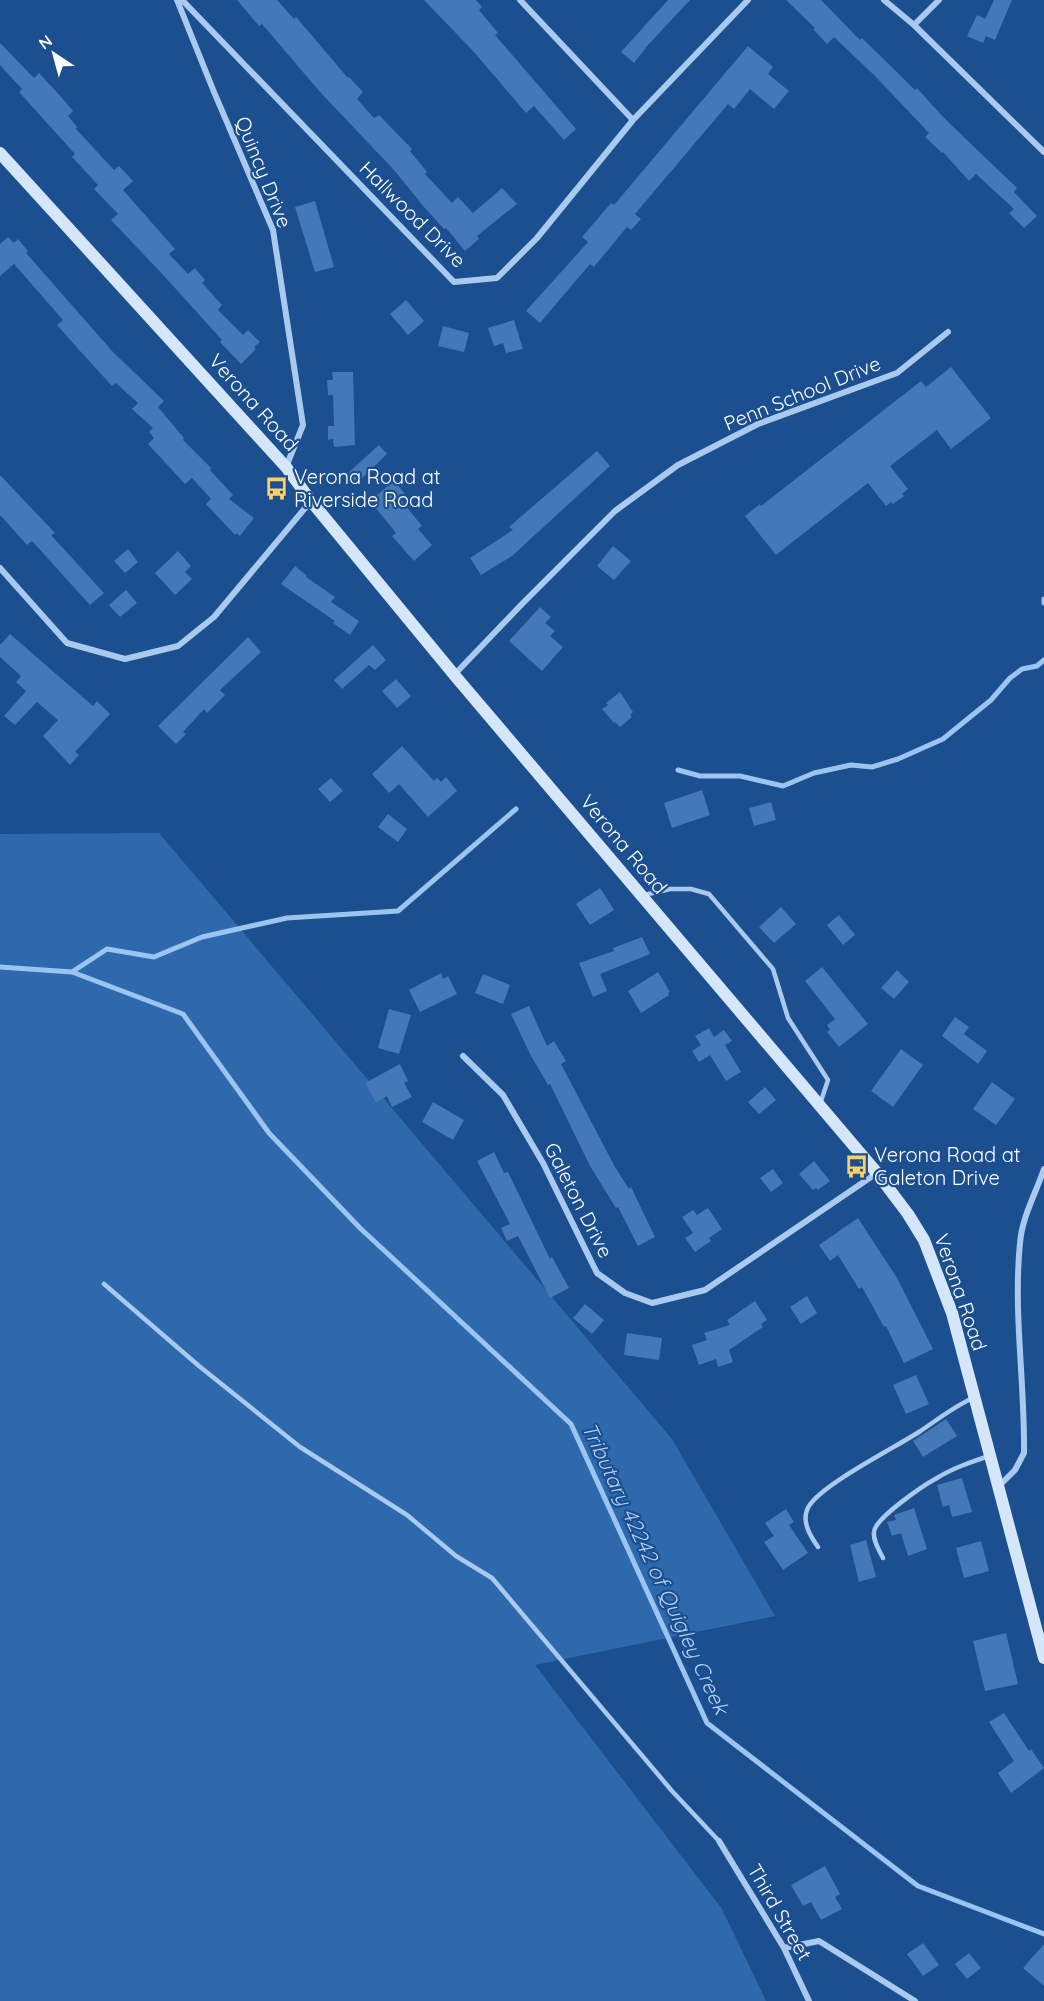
<svg xmlns="http://www.w3.org/2000/svg" width="1044" height="2001" viewBox="0 0 1044 2001" font-family="Quicksand,sans-serif">
<style>
.green{fill:#2e69ad}
.lines{fill:none;stroke-linecap:round;stroke-linejoin:round}
.stream{stroke:#9cc4f0;stroke-width:5}
.building{fill:#4478b7}
.lane{stroke:#a9c9ee;stroke-width:4.5}
.street{stroke:#a9c9ee;stroke-width:6}
.secondary{stroke:#d6e6fa;stroke-width:12}
.labels{text-anchor:middle;dominant-baseline:central;stroke-width:4.5;stroke-linejoin:round;paint-order:stroke}
.street-label{font-size:20px;fill:#fff;stroke:#1b4f8f}
.poi-label{font-size:20px;fill:#fff;stroke:#1b4f8f;text-anchor:start}
.water-label{font-size:21px;font-style:italic;fill:#b5d3f5;stroke:#1b4f8f}
</style>
<rect width="100%" height="100%" fill="#1b4f8f"/>
<!-- green -->
<path class="green" d="M159,833l513,606 103,177 -240,49 187,244 44,92h-766v-1167z"/>
<g class="lines">
<!-- stream -->
<path class="stream" d="M1044,599v4
M678,770l22,6h40l43,10 31,-13 37,-8 21,2 26,-8 45,-20 48,-39 19,-22 12,-9 15,-3 7,-6
M0,967l72,5 111,42 86,119 91,95 211,196 136,299 211,163 126,48
M72,972l35,-23 47,8 48,-20 85,-19 111,-7 118,-102"/>
</g>
<!-- building -->
<path class="building" d="M237,0h40l17,19 2,-2 52,61 1,-1 14,15 -6,7 17,19 5,-3 33,34 -2,2 17,21 -2,2 27,29 6,-6 15,16 29,-25 15,16 -40,32 2,3 -14,12 -19,-23 -2,1 -20,-22 -30,-37 -74,-78 -58,-68 -3,2z
M424,0h52l6,7 -3,3 19,23 -3,2 81,94 -12,11 -30,-34 -8,7 -52,-61z
M668,0h22l-42,45 -14,18 -13,-11z
M786,0h35l39,40 2,-2 53,52 2,-2 27,30 73,70 -3,4 23,24 -13,12 -15,-15 5,-4 -38,-35 -7,7 -26,-29 -1,1 -17,-16 4,-4 -55,-58 -40,-38 -7,7 -14,-15 2,-1z
M994,0h18l-17,40 -9,-4 -3,7 -16,-7 10,-21 8,4z
M0,43l34,35 5,-5 24,26 10,12 -5,5 9,11 -1,2 38,41 5,-4 14,15 -10,9 52,59 -6,5 19,20 7,-6 10,12 -3,3 20,22 -4,5 25,25 5,-5 12,12 -6,5 2,2 -15,15 -21,-22 2,-2 -56,-62 -55,-58 7,-6 -24,-25 4,-4 -26,-28 3,-3 -56,-62 3,-3 -22,-24z
M748,46l25,21 -5,7 21,17 -15,18 -24,-20 -16,20 -6,-5 -93,110 6,5 -10,11 -4,-3 -33,40 -4,-3 -50,59 -14,-12 62,-69 -6,-5 29,-34 3,2z
M315,201l19,66 -19,5 -20,-65z
M8,237l6,6 4,-4 10,12 -2,2 87,99 51,49 -6,6 26,31 -1,2 28,28 -1,2 23,25 -4,4 25,19 -14,18 -4,-3 -1,2 -29,-31 5,-5 -19,-21 -7,6 -37,-40 6,-6 -5,-6 4,-4 -21,-19 6,-6 -22,-20 -4,3 -32,-35 -23,-26 6,-5 -49,-56 -14,12v-32z
M406,300l18,21 -16,14 -18,-21z
M514,320l9,29 -17,4 -3,-10 -9,3 -6,-18z
M443,326l26,7 -5,19 -26,-6z
M951,367l40,51 -40,31 -14,-19 -47,36 18,23 -6,5 2,2 -11,8 -2,-2 -5,4 -18,-23 -92,72 -31,-39 15,-12 1,2 160,-125 5,6z
M332,372h21l2,73 -21,2 -1,-8 -5,1v-14h6l-1,-31h-5l-1,-15h6z
M379,445l8,9 -31,30 -9,-10z
M597,451l13,15 -98,90 -31,19 -11,-17 43,-28 -4,-3z
M0,475l55,58 -4,2 53,58 -14,12 -58,-64 -5,4 -27,-30z
M394,481l12,14 -5,5 21,26 -4,3 14,16 -18,16 -22,-25 4,-3 -26,-32z
M613,546l18,15 -17,19 -17,-14z
M128,549l10,13 -13,11 -11,-12z
M178,551l13,15 -6,6 7,7 -17,16 -20,-22z
M295,566l12,10 -1,1 29,20 -4,5 28,19 -9,14 -17,-12 2,-2 -54,-37z
M126,590l11,13 -17,14 -11,-12z
M540,607l11,10 -6,6 10,8 -5,5 13,11 -21,24 -33,-30z
M10,634l83,72 4,-5 13,13 -35,38 4,3 -9,10 -27,-29 15,-16 -21,-18 -22,23 -11,-9 22,-25 -10,-9 5,-6 -21,-19v-12z
M248,637l13,15 -41,38 5,5 -18,18 -3,-4 -21,23 3,2 -10,10 -18,-18z
M373,645l13,15 -11,10 -6,-5 -27,24 -8,-9z
M396,679l15,17 -14,12 -15,-17z
M620,692l13,20 -3,3 2,2 -12,10 -5,-5 -1,1 -12,-14 6,-4 -2,-2z
M402,746l32,35 3,-3 4,4 5,-5 11,14 -29,26 -29,-33 -10,9 -17,-19z
M331,778l12,13 -13,11 -12,-13z
M702,790l8,25 -38,13 -8,-25z
M771,802l5,18 -22,6 -5,-18z
M388,814l19,15 -9,13 -20,-15z
M600,888l14,22 -24,15 -14,-21z
M781,907l15,17 -22,19 -15,-16z
M839,915l16,20 -12,10 -16,-20z
M642,937l8,17 -50,20 7,17 -14,6 -14,-34 35,-12 -1,-3z
M822,967l46,57 -29,23 -12,-15 3,-2 -3,-5 8,-6 -30,-38z
M897,970l12,12 -15,17 -13,-11z
M658,972l12,20 -2,1 1,2 -28,18 -13,-22z
M441,973l2,6 5,-3 9,18 -37,18 -11,-22z
M483,974l27,11 -7,19 -28,-11z
M529,1006l18,40 7,-5 12,20 -5,3 54,103 14,22 2,-2 24,50 -17,9 -20,-39 -2,1 -26,-42 -40,-82 -2,1 -18,-31 -19,-40z
M389,1009l22,6 -12,39 -21,-6z
M955,1017l14,10 -5,7 23,17 -9,13 -36,-28z
M709,1028l5,9 10,-7 8,11 -7,4 16,27 -15,9 -16,-26 -11,7 -7,-11 9,-6 -6,-9z
M901,1049l22,16 -30,42 -22,-16z
M400,1064l8,17 -4,2 8,14 -20,10 -5,-11 -11,7 -11,-20z
M992,1082l23,17 -19,26 -23,-16z
M765,1087l11,13 -17,14 -11,-12z
M433,1102l31,18 -11,20 -31,-18z
M494,1152l10,21 4,-1 42,87 2,-2 17,31 -19,10 -32,-62 -11,5 -6,-13 9,-4 -33,-63z
M814,1161l16,20 -12,9 -2,-2 -3,2 -14,-16z
M773,1169l10,14 -12,9 -11,-14z
M708,1208l14,21 -13,9 2,3 -16,11 -10,-14 8,-5 -11,-16 11,-7 4,5z
M858,1218l39,60 36,71 -29,14 -18,-37 -2,1 -22,-40 -3,2 -21,-34 -8,6 -11,-16z
M807,1296l10,17 -16,11 -11,-17z
M755,1301l12,19 -6,4 2,3 -34,23 4,12 -15,5 -2,-8 -17,6 -7,-20 15,-5 -3,-7 26,-8 -3,-5z
M585,1304l19,16 -12,14 -19,-16z
M627,1333l35,5 -3,22 -35,-5z
M916,1375l13,29 -23,10 -13,-29z
M946,1419l11,17 -34,21 -10,-16z
M962,1478l10,34 -20,5 -3,-12 -6,2 -6,-22z
M914,1508l13,41 -19,7 -7,-23 -9,3 -5,-14 9,-2 -2,-5z
M786,1509l8,13 -5,3 19,28 -25,17 -19,-28 10,-6 -9,-13z
M866,1540l10,37 -17,5 -9,-37z
M981,1541l8,30 -25,7 -8,-30z
M1006,1633l12,51 -33,7 -12,-50z
M1004,1713l25,38 2,-2 13,19 -33,25 -13,-20 16,-12 -25,-39z
M825,1866l15,28 -5,3 7,12 -21,11 -10,-18 -8,4 -12,-21z
M923,1943l16,22 -16,11 -16,-22z
M1044,1944v42l-21,-18z
M969,1953l12,15 -14,11 -12,-15z"/>
<g class="lines">
<!-- lane -->
<path class="lane" d="M644,895l26,-6h21l18,5 64,75 15,49 40,62 -8,24
M104,1284l95,82 101,81 107,68 49,41 36,22 180,213 47,50
M818,1547c-7,-10 -16,-24 -11,-37 7,-22 89,-63 112,-78 18,-12 34,-25 54,-34
M883,1558c-4,-8 -10,-17 -9,-26 1,-14 50,-47 63,-54 16,-10 34,-16 52,-22"/>
<!-- street -->
<path class="street" d="M177,0l37,92 59,138 30,195 -17,42
M182,0l272,282 43,-4 40,-40 96,-118 115,-120
M520,0l113,120
M884,0l30,25 130,127
M914,25l25,-25
M0,568l67,75 58,16 53,-13 36,-29 97,-116
M454,675l68,-71 93,-93 63,-46 80,-41 139,-51 51,-41
M463,1056l40,39 40,68 54,110 28,20 27,10 53,-13 172,-117
M999,1486l16,-16 9,-17c1,-70 -11,-141 -4,-210 2,-26 16,-50 24,-74
M719,1841l65,107 25,53
M784,1948l35,-7 96,60"/>
<!-- secondary -->
<path class="secondary" d="M0,153l286,314 25,34 145,176 421,496 31,41 16,26 28,73 92,345"/>
</g>
<!-- icons -->
<defs>
<symbol id="bus-bare" viewBox="-9 -9 18 18"><path d="M-5-6H5V4H4V6H2V4H-2V6H-4V4H-5ZM-3.5-4V0h7V-4ZM-3.5 1.2v1.5H-2V1.2ZM2 1.2v1.5H3.5V1.2Z" fill="#ffd166" stroke="#1b4f8f" stroke-width="2.5" paint-order="stroke"/></symbol>
</defs>
<g fill-rule="evenodd">
<use href="#bus-bare" x="260" y="472" width="33" height="33"/>
<use href="#bus-bare" x="840" y="1150" width="33" height="33"/>
</g>
<g class="labels">
<!-- street labels -->
<g class="street-label">
<text transform="translate(264 172) rotate(68)">Quincy Drive</text>
<text transform="translate(413 214) rotate(45)">Hallwood Drive</text>
<text transform="translate(802 393) rotate(-22)">Penn School Drive</text>
<text transform="translate(254 402) rotate(48)">Verona Road</text>
<text transform="translate(624 844) rotate(50)">Verona Road</text>
<text transform="translate(579 1200) rotate(63)">Galeton Drive</text>
<text transform="translate(961 1292) rotate(71)">Verona Road</text>
<text transform="translate(780 1912) rotate(60)">Third Street</text>
</g>
<!-- poi labels -->
<g class="poi-label">
<text x="294" y="476">Verona Road at<tspan x="294" dy="23">Riverside Road</tspan></text>
<text x="874" y="1154">Verona Road at<tspan x="874" dy="23">Galeton Drive</tspan></text>
</g>
<!-- water labels -->
<g class="water-label">
<text transform="translate(656 1568) rotate(65)">Tributary 42242 of Quigley Creek</text>
</g>
</g>
<!-- north arrow -->
<g transform="translate(54 54) rotate(324)" stroke="#1b4f8f" stroke-width="4.5" paint-order="stroke">
<path d="M0-4.5L10 22L0 15L-10 22Z" fill="#ffffff"/>
<text y="-9" font-size="16" font-weight="bold" text-anchor="middle" fill="#ffffff">N</text>
</g>
</svg>
